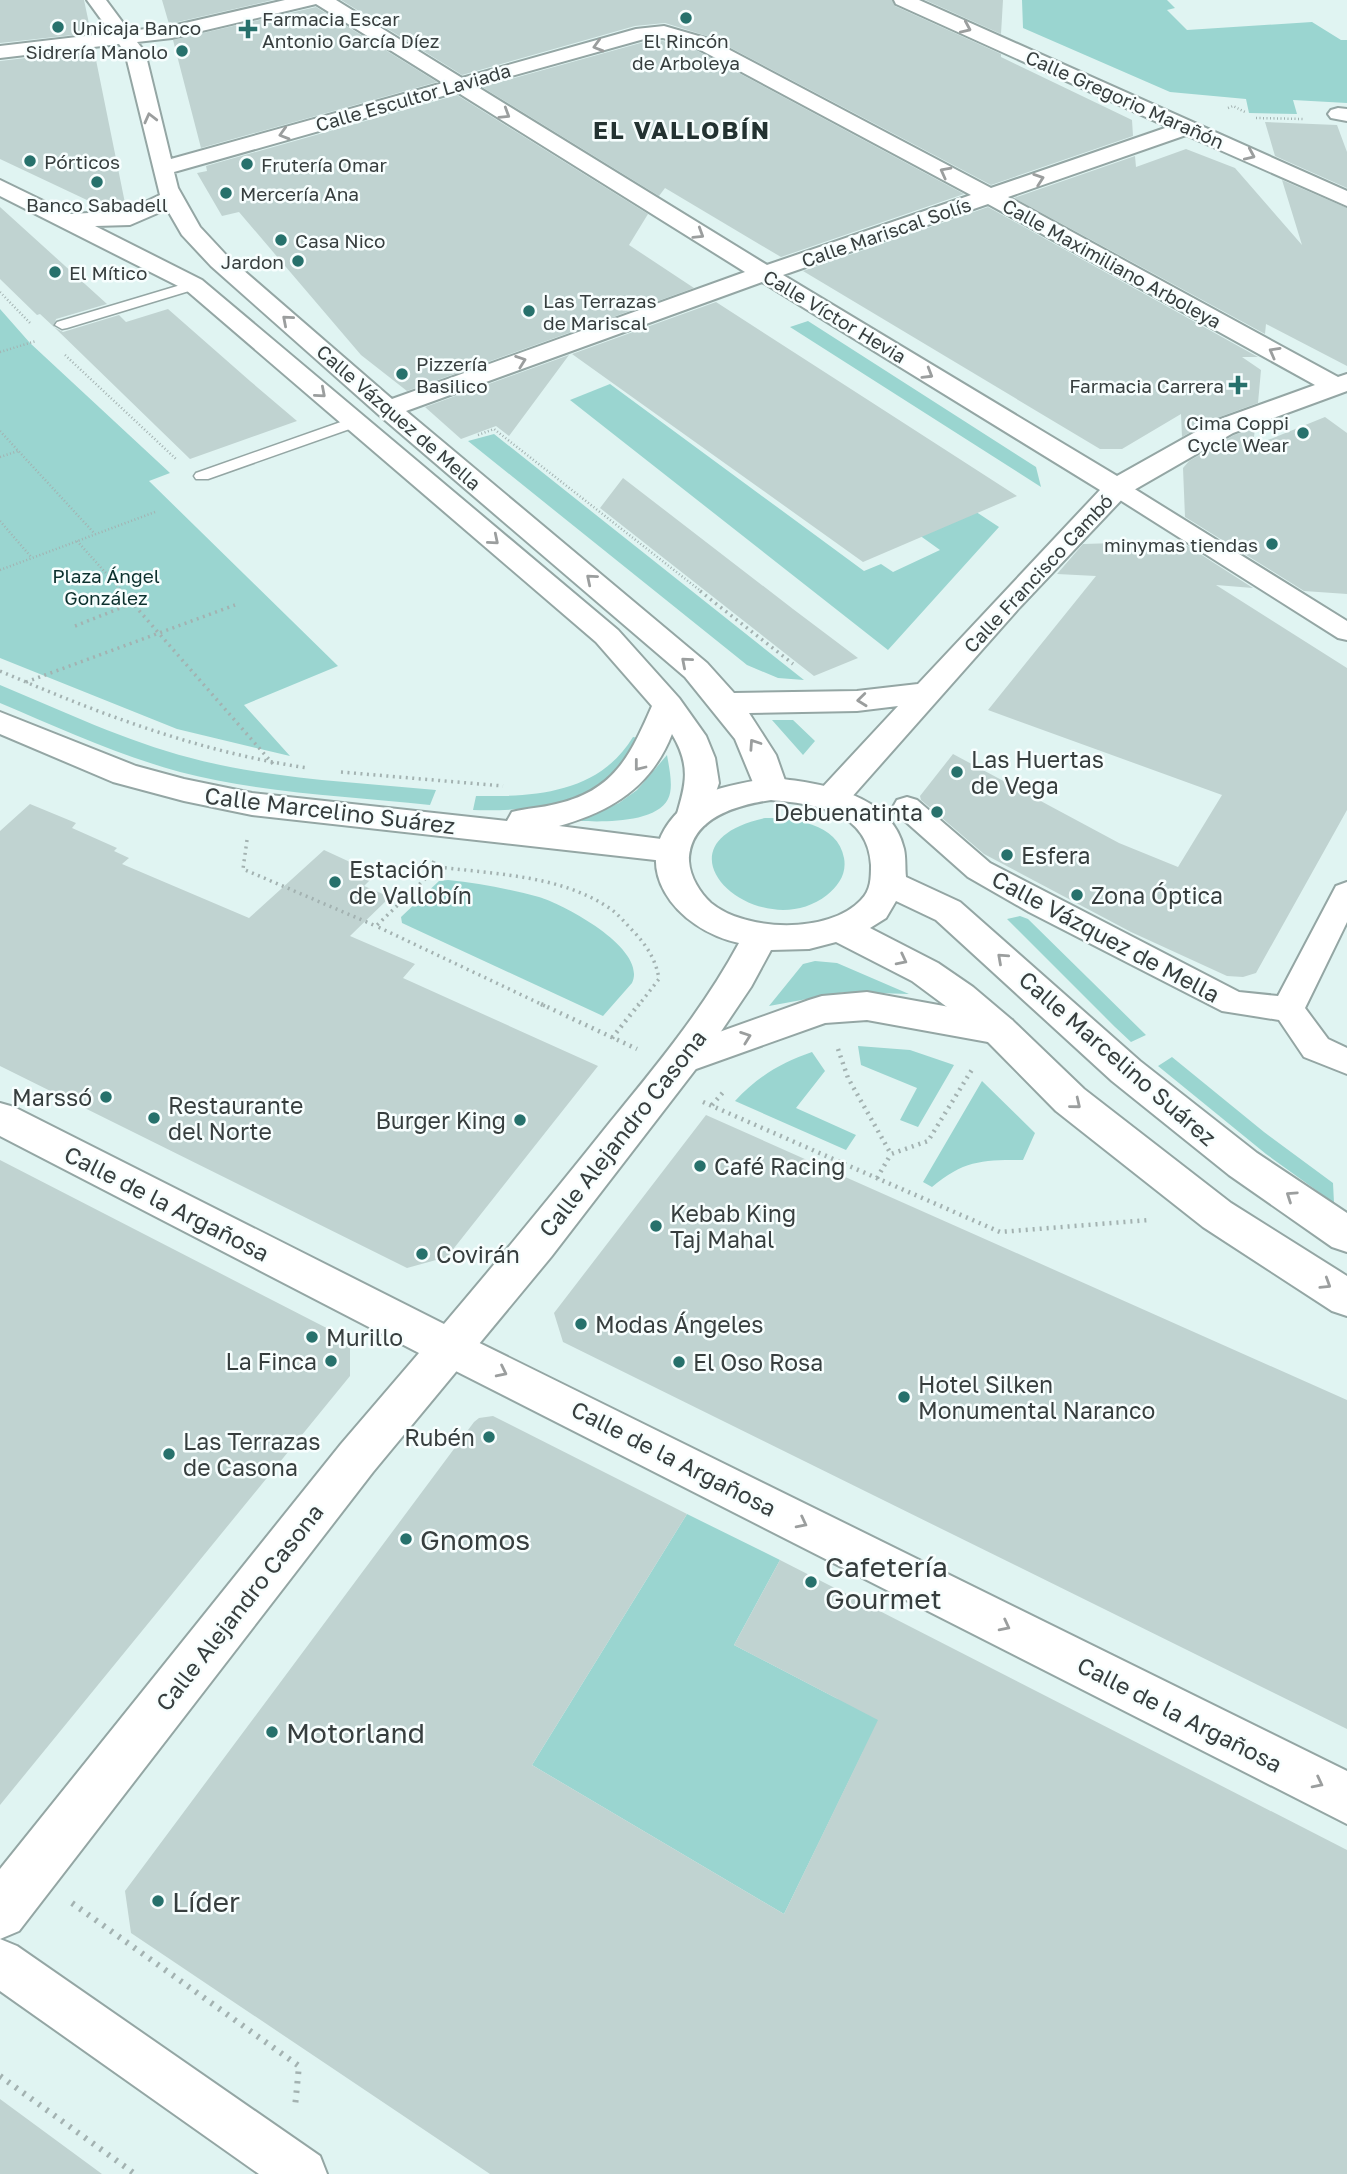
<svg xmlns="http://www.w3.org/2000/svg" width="1347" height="2174" viewBox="0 0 1347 2174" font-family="'Golos Text',sans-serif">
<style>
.green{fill:#9ad5d0}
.building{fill:#c0d3d1}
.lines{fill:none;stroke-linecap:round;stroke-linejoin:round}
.service-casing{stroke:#94a6a4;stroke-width:3}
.pedestrian-casing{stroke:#94a6a4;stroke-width:4}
.minor-casing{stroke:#94a6a4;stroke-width:4}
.secondary-casing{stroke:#94a6a4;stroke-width:4}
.path-far3{stroke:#a3b2b1;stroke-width:2.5;stroke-dasharray:1 2.5;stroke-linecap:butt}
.path-far2{stroke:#a3b2b1;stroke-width:3.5;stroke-dasharray:2 4.5;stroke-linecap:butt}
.path-far1{stroke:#a3b2b1;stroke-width:4.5;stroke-dasharray:2 5;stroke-linecap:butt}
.path{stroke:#a3b2b1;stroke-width:6;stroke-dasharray:2.5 7;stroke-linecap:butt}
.service{fill:#fff;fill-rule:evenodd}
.pedestrian{fill:#fff;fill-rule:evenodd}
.minor{fill:#fff;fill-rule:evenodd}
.secondary{fill:#fff;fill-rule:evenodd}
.oneway{stroke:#9b9e9e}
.poi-dot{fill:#27716c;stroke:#f7fefe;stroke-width:2.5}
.labels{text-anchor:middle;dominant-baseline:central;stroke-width:5;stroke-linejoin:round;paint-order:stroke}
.far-poi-label{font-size:19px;fill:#373e3e;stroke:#f7fefe;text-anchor:start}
.far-street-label{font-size:19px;fill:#373e3e;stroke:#f7fefe}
.far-park-label{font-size:19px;fill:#0c312e;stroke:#f7fefe}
.poi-label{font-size:23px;fill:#373e3e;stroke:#f7fefe;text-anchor:start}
.street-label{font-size:23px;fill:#373e3e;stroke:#f7fefe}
.far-district-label{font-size:24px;font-weight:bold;letter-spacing:2px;fill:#233231;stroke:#f7fefe}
.near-poi-label{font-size:28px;fill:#373e3e;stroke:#f7fefe;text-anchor:start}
</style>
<rect width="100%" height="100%" fill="#e0f4f2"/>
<!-- green -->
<path class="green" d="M1022,0h145l8,8 -8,2 20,20 125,-8 29,18h6v63l-54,-3 4,14 -48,-1 -3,-14 -76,-7 -147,-64z
M0,309l30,34 140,130 -21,8 189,185 -94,39 46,51 -113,-27 -177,-71z
M808,321l228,146 5,20 -251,-160z
M723,345l276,182 -111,123 -318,-250 40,-16 254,187 17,-7 12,8 47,-22 -262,-188z
M494,434l310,246 -26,-2 -31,-13 -279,-224z
M0,685c63,26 125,56 191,73 79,21 163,24 245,32l-6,15c-83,-9 -169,-12 -250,-33 -62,-17 -121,-44 -180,-69z
M772,720h21l22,21 -12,14z
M633,737l6,1c-23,66 -107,74 -166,72l3,-14c60,1 123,-3 157,-59z
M667,755c2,12 7,33 1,44 -12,24 -65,23 -88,22l39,-18 18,-13z
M765,818c28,0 73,5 79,40 3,16 -6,28 -17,37 -67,53 -184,-50 -62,-77z
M448,880c30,3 62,9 91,17 26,8 109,52 93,86l-29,33 -201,-93 -1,-6 38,-36z
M1020,916l8,3 118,116 -15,7 -16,-15 -108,-108z
M815,961l22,2 72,31 -64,-2 -76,14 34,-42z
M858,1046l52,4 44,15 -36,62 -18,-7 17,-32 -56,-23z
M812,1052l13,19 -29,37 60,27 -10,15 -111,-49c22,-24 47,-39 77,-49z
M1172,1057l92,75 69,51 1,20 -68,-49 -108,-88z
M982,1081l53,52 -12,27c-40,0 -59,0 -91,27l-9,-5z
M687,1514l93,46 -46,85 102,53 65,22 -38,32 -79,162 -252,-149z"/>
<!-- building -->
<path class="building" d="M0,0h84l7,33 -91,10z
M162,0h111l-104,24z
M341,0h551l3,6 106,48v3l131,63 1,16 -142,49 -281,-148 -45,-14 -30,3 -173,49z
M925,0h78l-2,34z
M316,7l121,75 -236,66 -28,-108z
M663,41l31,8 270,145 -183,63 -116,-69 -6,8 -177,-109 162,-45z
M94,50l32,158h-1l-19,1 -106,-50v-98z
M457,95l191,119 -19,31 65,43 -287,103 -46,-36 -122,-143 -17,4 -25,-43 10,-2 -1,-5z
M1265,122l72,3 10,27v36l-72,-32z
M1186,149l49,19 67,77 -20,-65 65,28v158l-81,-42 -1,10 -251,-136 121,-42 1,11z
M0,207l107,97 -51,15 -2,8 -14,-13 -3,1 -37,-36z
M988,207l270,150h-16l19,13 -3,33 -44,16 -32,18 -1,-23 -59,35h-22l-297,-178z
M716,302l166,107 135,87 -154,66 -291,-208z
M168,309l82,72 47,40 -107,38 -136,-132 9,5 56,-17 7,7z
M569,355l-60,81 -13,-10 -35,13 -36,-32z
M1325,417l22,16v161l-43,-3 -119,-74 -2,-49 6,-7 45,-26 21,-7 -2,18z
M623,478l170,131 65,49 -44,18 -214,-168z
M1180,541l73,47 -37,-3 131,83v142l-91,163 -13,4 -16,-1 -96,-44 -147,-78 -63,-54 -1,-4 33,-42 166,89 59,24 44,-72 -234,-85 108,-134 -39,-2 26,-30z
M30,804l46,19 -4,5 45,20 -3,3 15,7 -7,6 127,54 75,-68 52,24 -12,12 26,11 -40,39 65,28 -12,14 195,88 -151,191 -40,11 -407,-202v-235z
M706,1115l641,285v329l-784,-387 -9,-29z
M0,1160l350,180v36l-350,429z
M493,1416l194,98 -155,251 252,149 94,-194 -144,-75 46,-85 567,290v324h-857l-359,-241 -6,-42 349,-469 5,-4z
M0,2099l102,75h-102z"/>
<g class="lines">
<defs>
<path id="service" d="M194,281l7,4 -2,3 -132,40 -5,1 -7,-4 2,-3z
M355,417l6,2 2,3 -2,3 -153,54h-12l-2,-3 2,-3z"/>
<path id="pedestrian" d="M1117,481l8,2 222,138v19l-9,-2 -229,-145 -4,-5 4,-5z
M907,797l10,3 73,63 249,129 39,4 58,-110 11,-4v40l-42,86 23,31 19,9v26l-43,-17 -25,-37 -57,-9 -193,-99 -61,-35 -71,-63 -4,-7 4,-7z
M0,1939l17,7 303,210 7,18h-68l-259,-183z"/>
<path id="minor" d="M87,0h19l23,31 43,-5 113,-26h51l126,78 174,-49 28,-3 45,13 282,149 177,-61 -272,-123 -2,-4h25l428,191v15l-161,-71 -178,62 330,180 9,-3v17l-114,42 -106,61 -108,114 -176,199 -12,3 -12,-3 -5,-8 5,-8 79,-85 -41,5 -108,2 27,42 12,34 -5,8 -12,3 -12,-3 -24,-58 -50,-62 -306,-262 -168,-149 -29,-31 -15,-26 -37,16 -35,1 107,54 416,350 61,68 27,38 9,22 4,25 -14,42 -12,3 -12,-3 -5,-8c10,-33 15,-51 -4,-83 -21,53 -60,77 -113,92l126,16 5,8 -5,8 -12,4 -421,-47 -68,-14 -71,-19 -113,-48v-22l136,54 48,13 68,14 255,28 5,-9c15,-4 29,-4 44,-8 58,-13 74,-48 96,-98l-56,-64 -410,-352 -186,-94v-16l70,34 56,-3 34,-16 -35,-143 -6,-8 -119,14v-12l111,-13zM316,4l127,79 -272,76 -26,-107 -8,-10 35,-4zM663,38l32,9 276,148 -204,70 -291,-179 168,-47zM457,92l288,180 -353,127 -165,-143 -27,-29 -22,-39 -4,-16zM988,204l327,181 -100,36 -98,55 -334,-201zM762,282l338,208 -182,194 -61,7 -123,2 -27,-30 -301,-252z
M1338,108l9,1v12l-16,-3 -3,-4 3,-4z
M867,992l132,24 13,4 6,10 -6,10 -13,4 -132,-24 -42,3 -143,51 -13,-4 -6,-10 6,-10 140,-50 13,-4z
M449,1328l898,443v53l-913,-464 -7,-13 7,-13z"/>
<path id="secondary" d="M771,778c47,4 121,15 133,71 2,9 1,19 2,28l54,25 180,159 117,92 90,60v39l-15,-5 -103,-72 -117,-94 -176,-161 -40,-19 -10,17 -16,10 68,35 35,24 39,33 72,69 147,114 116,73v40l-15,-5 -129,-84 -147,-116 -70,-71 -39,-33 -35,-26 -76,-39 -27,7 -38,1 -20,37 -56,83 -144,187 -178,215 -354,459 -19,8v-70l341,-425 78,-91 -419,-217v-33l14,4 430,217c57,-67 112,-134 167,-203 46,-56 93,-113 128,-178 -62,-13 -116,-78 -59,-133 23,-22 61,-27 91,-32zM771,800c44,4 97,11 100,65 0,13 0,25 -10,35 -32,34 -115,32 -150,3 -11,-10 -21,-26 -22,-42 0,-43 48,-56 82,-61z"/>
</defs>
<!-- service casing -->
<use href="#service" class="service-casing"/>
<!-- pedestrian casing -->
<use href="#pedestrian" class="pedestrian-casing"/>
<!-- minor casing -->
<use href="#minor" class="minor-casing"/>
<!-- secondary casing -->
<use href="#secondary" class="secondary-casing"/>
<!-- path-far3 -->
<path class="path-far3" d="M1228,108l5,-2 12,6
M1256,118l47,1
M0,292l30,31
M0,352l36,-11
M65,355l111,104
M0,431l95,103
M478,435l16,-6 208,163
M0,457l18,-6
M0,521l32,37
M77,541l46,51
M0,570l155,-58"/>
<!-- path-far2 -->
<path class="path-far2" d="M122,591l151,173
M700,591l93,73
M75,626l58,-23
M0,671c100,43 199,81 308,97
M26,682l209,-77
M341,772l162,14
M247,840l-4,29 133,57
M434,861l-8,17 -50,48 169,80
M432,866c56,8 125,8 174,40 11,6 19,17 28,26 13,14 22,28 25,47l-21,27"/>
<!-- path-far1 -->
<path class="path-far1" d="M541,1004l96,45
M612,1038l27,-34
M838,1049l10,29 43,76 37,-13 45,-73
M703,1102l297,130 149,-12
M712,1105l13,-15
M877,1178l14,-24"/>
<!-- path -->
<path class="path" d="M72,1903l227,163 -4,41
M0,2076l135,98"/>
<!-- service -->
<use href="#service" class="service"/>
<!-- pedestrian -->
<use href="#pedestrian" class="pedestrian"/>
<!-- minor -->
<use href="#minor" class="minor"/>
<!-- secondary -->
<use href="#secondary" class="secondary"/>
</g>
<!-- one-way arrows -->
<defs><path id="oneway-chevron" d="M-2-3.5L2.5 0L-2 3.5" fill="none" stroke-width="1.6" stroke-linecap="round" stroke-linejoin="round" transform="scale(1.75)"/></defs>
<g class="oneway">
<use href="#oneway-chevron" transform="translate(966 28) rotate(24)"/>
<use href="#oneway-chevron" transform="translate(598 46) rotate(164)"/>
<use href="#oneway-chevron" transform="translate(505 114) rotate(32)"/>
<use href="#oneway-chevron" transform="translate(150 118) rotate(-104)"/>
<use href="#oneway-chevron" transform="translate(284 134) rotate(164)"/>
<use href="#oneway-chevron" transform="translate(1250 155) rotate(24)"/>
<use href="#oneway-chevron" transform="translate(945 172) rotate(-152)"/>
<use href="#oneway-chevron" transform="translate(1039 179) rotate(-19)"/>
<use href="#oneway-chevron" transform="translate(699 234) rotate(32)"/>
<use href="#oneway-chevron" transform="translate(287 320) rotate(-139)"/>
<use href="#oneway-chevron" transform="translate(1274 352) rotate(-151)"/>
<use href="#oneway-chevron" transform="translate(521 361) rotate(-20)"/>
<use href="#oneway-chevron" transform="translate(928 374) rotate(31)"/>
<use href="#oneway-chevron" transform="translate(321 393) rotate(41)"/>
<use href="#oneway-chevron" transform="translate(494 540) rotate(40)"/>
<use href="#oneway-chevron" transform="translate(591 579) rotate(-140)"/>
<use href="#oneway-chevron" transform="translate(686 662) rotate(-139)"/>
<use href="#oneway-chevron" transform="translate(862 700) rotate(174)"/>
<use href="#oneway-chevron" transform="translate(754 744) rotate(-124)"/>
<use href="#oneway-chevron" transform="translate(639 766) rotate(128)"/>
<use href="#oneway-chevron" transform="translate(1002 958) rotate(-138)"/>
<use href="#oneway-chevron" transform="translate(902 960) rotate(27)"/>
<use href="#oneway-chevron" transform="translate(746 1037) rotate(-20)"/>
<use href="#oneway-chevron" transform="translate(1076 1104) rotate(39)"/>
<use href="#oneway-chevron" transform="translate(1291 1196) rotate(-146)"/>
<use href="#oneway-chevron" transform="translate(1326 1284) rotate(32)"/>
<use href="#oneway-chevron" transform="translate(502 1372) rotate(26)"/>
<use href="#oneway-chevron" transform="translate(802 1523) rotate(27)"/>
<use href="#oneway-chevron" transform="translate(1005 1626) rotate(27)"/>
<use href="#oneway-chevron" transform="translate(1318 1783) rotate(27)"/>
</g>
<!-- markers -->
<g class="poi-dot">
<circle cx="686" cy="18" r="7"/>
<circle cx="58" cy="27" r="7"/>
<path d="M244.5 18.5h7v7h7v7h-7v7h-7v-7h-7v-7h7z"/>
<circle cx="182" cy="51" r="7"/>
<circle cx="30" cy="161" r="7"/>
<circle cx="247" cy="164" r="7"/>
<circle cx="97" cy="182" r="7"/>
<circle cx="226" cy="193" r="7"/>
<circle cx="281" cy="240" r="7"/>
<circle cx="298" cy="261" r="7"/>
<circle cx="55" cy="272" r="7"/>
<circle cx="529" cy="311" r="7"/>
<circle cx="402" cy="374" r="7"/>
<path d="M1234.5 374.5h7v7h7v7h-7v7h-7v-7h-7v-7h7z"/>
<circle cx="1303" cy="433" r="7"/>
<circle cx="1272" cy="544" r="7"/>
<circle cx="957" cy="772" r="7"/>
<circle cx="937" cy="812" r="7"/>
<circle cx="1007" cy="855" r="7"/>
<circle cx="335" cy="882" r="7"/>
<circle cx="1077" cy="895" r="7"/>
<circle cx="106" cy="1097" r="7"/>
<circle cx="154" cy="1118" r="7"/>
<circle cx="520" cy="1120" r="7"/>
<circle cx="700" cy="1166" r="7"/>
<circle cx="656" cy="1226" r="7"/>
<circle cx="422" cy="1254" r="7"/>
<circle cx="581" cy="1324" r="7"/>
<circle cx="312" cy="1337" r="7"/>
<circle cx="331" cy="1361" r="7"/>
<circle cx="679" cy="1362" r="7"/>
<circle cx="904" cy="1397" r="7"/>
<circle cx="489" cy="1437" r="7"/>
<circle cx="169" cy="1454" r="7"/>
<circle cx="406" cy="1539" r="7"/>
<circle cx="811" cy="1582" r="7"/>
<circle cx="272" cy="1732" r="7"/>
<circle cx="158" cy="1901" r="7"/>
</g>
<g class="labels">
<!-- far-poi labels -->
<g class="far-poi-label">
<text x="262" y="18">Farmacia Escar<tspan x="262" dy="22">Antonio García Díez</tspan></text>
<text x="72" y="27">Unicaja Banco</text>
<text x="686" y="40" text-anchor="middle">El Rincón<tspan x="686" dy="22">de Arboleya</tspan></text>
<text x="168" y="51" text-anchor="end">Sidrería Manolo</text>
<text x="44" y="161">Pórticos</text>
<text x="261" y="164">Frutería Omar</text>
<text x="240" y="193">Mercería Ana</text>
<text x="97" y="204" text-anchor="middle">Banco Sabadell</text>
<text x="295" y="240">Casa Nico</text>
<text x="284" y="261" text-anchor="end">Jardon</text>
<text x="69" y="272">El Mítico</text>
<text x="543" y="300">Las Terrazas<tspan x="543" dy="22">de Mariscal</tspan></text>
<text x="416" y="363">Pizzería<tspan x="416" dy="22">Basilico</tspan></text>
<text x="1224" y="385" text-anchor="end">Farmacia Carrera</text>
<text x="1289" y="422" text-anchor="end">Cima Coppi<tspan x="1289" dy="22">Cycle Wear</tspan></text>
<text x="1258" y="544" text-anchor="end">minymas tiendas</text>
</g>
<!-- far-street labels -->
<g class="far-street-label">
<text transform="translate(413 97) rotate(-16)">Calle Escultor Laviada</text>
<text transform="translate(1125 99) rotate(24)">Calle Gregorio Marañón</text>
<text transform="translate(886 232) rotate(-19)">Calle Mariscal Solís</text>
<text transform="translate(1112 263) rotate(29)">Calle Maximiliano Arboleya</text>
<text transform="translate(835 316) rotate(31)">Calle Víctor Hevia</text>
<text transform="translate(399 417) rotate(41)">Calle Vázquez de Mella</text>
<text transform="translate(1038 573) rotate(-47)">Calle Francisco Cambó</text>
</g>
<!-- far-park labels -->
<g class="far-park-label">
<text x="106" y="575">Plaza Ángel<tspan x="106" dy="22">González</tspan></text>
</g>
<!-- poi labels -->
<g class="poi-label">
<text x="971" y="759">Las Huertas<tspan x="971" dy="26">de Vega</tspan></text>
<text x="923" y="812" text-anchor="end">Debuenatinta</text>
<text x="1021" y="855">Esfera</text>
<text x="349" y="869">Estación<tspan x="349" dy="26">de Vallobín</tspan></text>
<text x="1091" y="895">Zona Óptica</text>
<text x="92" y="1097" text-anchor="end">Marssó</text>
<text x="168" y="1105">Restaurante<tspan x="168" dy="26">del Norte</tspan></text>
<text x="506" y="1120" text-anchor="end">Burger King</text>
<text x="714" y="1166">Café Racing</text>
<text x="670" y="1213">Kebab King<tspan x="670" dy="26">Taj Mahal</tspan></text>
<text x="436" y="1254">Covirán</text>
<text x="595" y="1324">Modas Ángeles</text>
<text x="326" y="1337">Murillo</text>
<text x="317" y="1361" text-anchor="end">La Finca</text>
<text x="693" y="1362">El Oso Rosa</text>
<text x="918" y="1384">Hotel Silken<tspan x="918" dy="26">Monumental Naranco</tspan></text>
<text x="475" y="1437" text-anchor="end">Rubén</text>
<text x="183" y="1441">Las Terrazas<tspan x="183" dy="26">de Casona</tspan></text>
</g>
<!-- street labels -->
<g class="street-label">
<text transform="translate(330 810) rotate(7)">Calle Marcelino Suárez</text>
<text transform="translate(1106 936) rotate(28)">Calle Vázquez de Mella</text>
<text transform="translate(1118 1058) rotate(41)">Calle Marcelino Suárez</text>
<text transform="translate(622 1133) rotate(-52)">Calle Alejandro Casona</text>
<text transform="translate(167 1203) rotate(27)">Calle de la Argañosa</text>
<text transform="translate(674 1458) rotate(27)">Calle de la Argañosa</text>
<text transform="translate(239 1607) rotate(-52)">Calle Alejandro Casona</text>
<text transform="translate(1180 1714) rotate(27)">Calle de la Argañosa</text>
</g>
<!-- far-district labels -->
<g class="far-district-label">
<text x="682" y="129">EL VALLOBÍN</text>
</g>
<!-- near-poi labels -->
<g class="near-poi-label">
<text x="420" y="1539">Gnomos</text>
<text x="825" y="1566">Cafetería<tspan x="825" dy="32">Gourmet</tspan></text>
<text x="286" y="1732">Motorland</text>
<text x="172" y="1901">Líder</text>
</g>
</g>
</svg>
